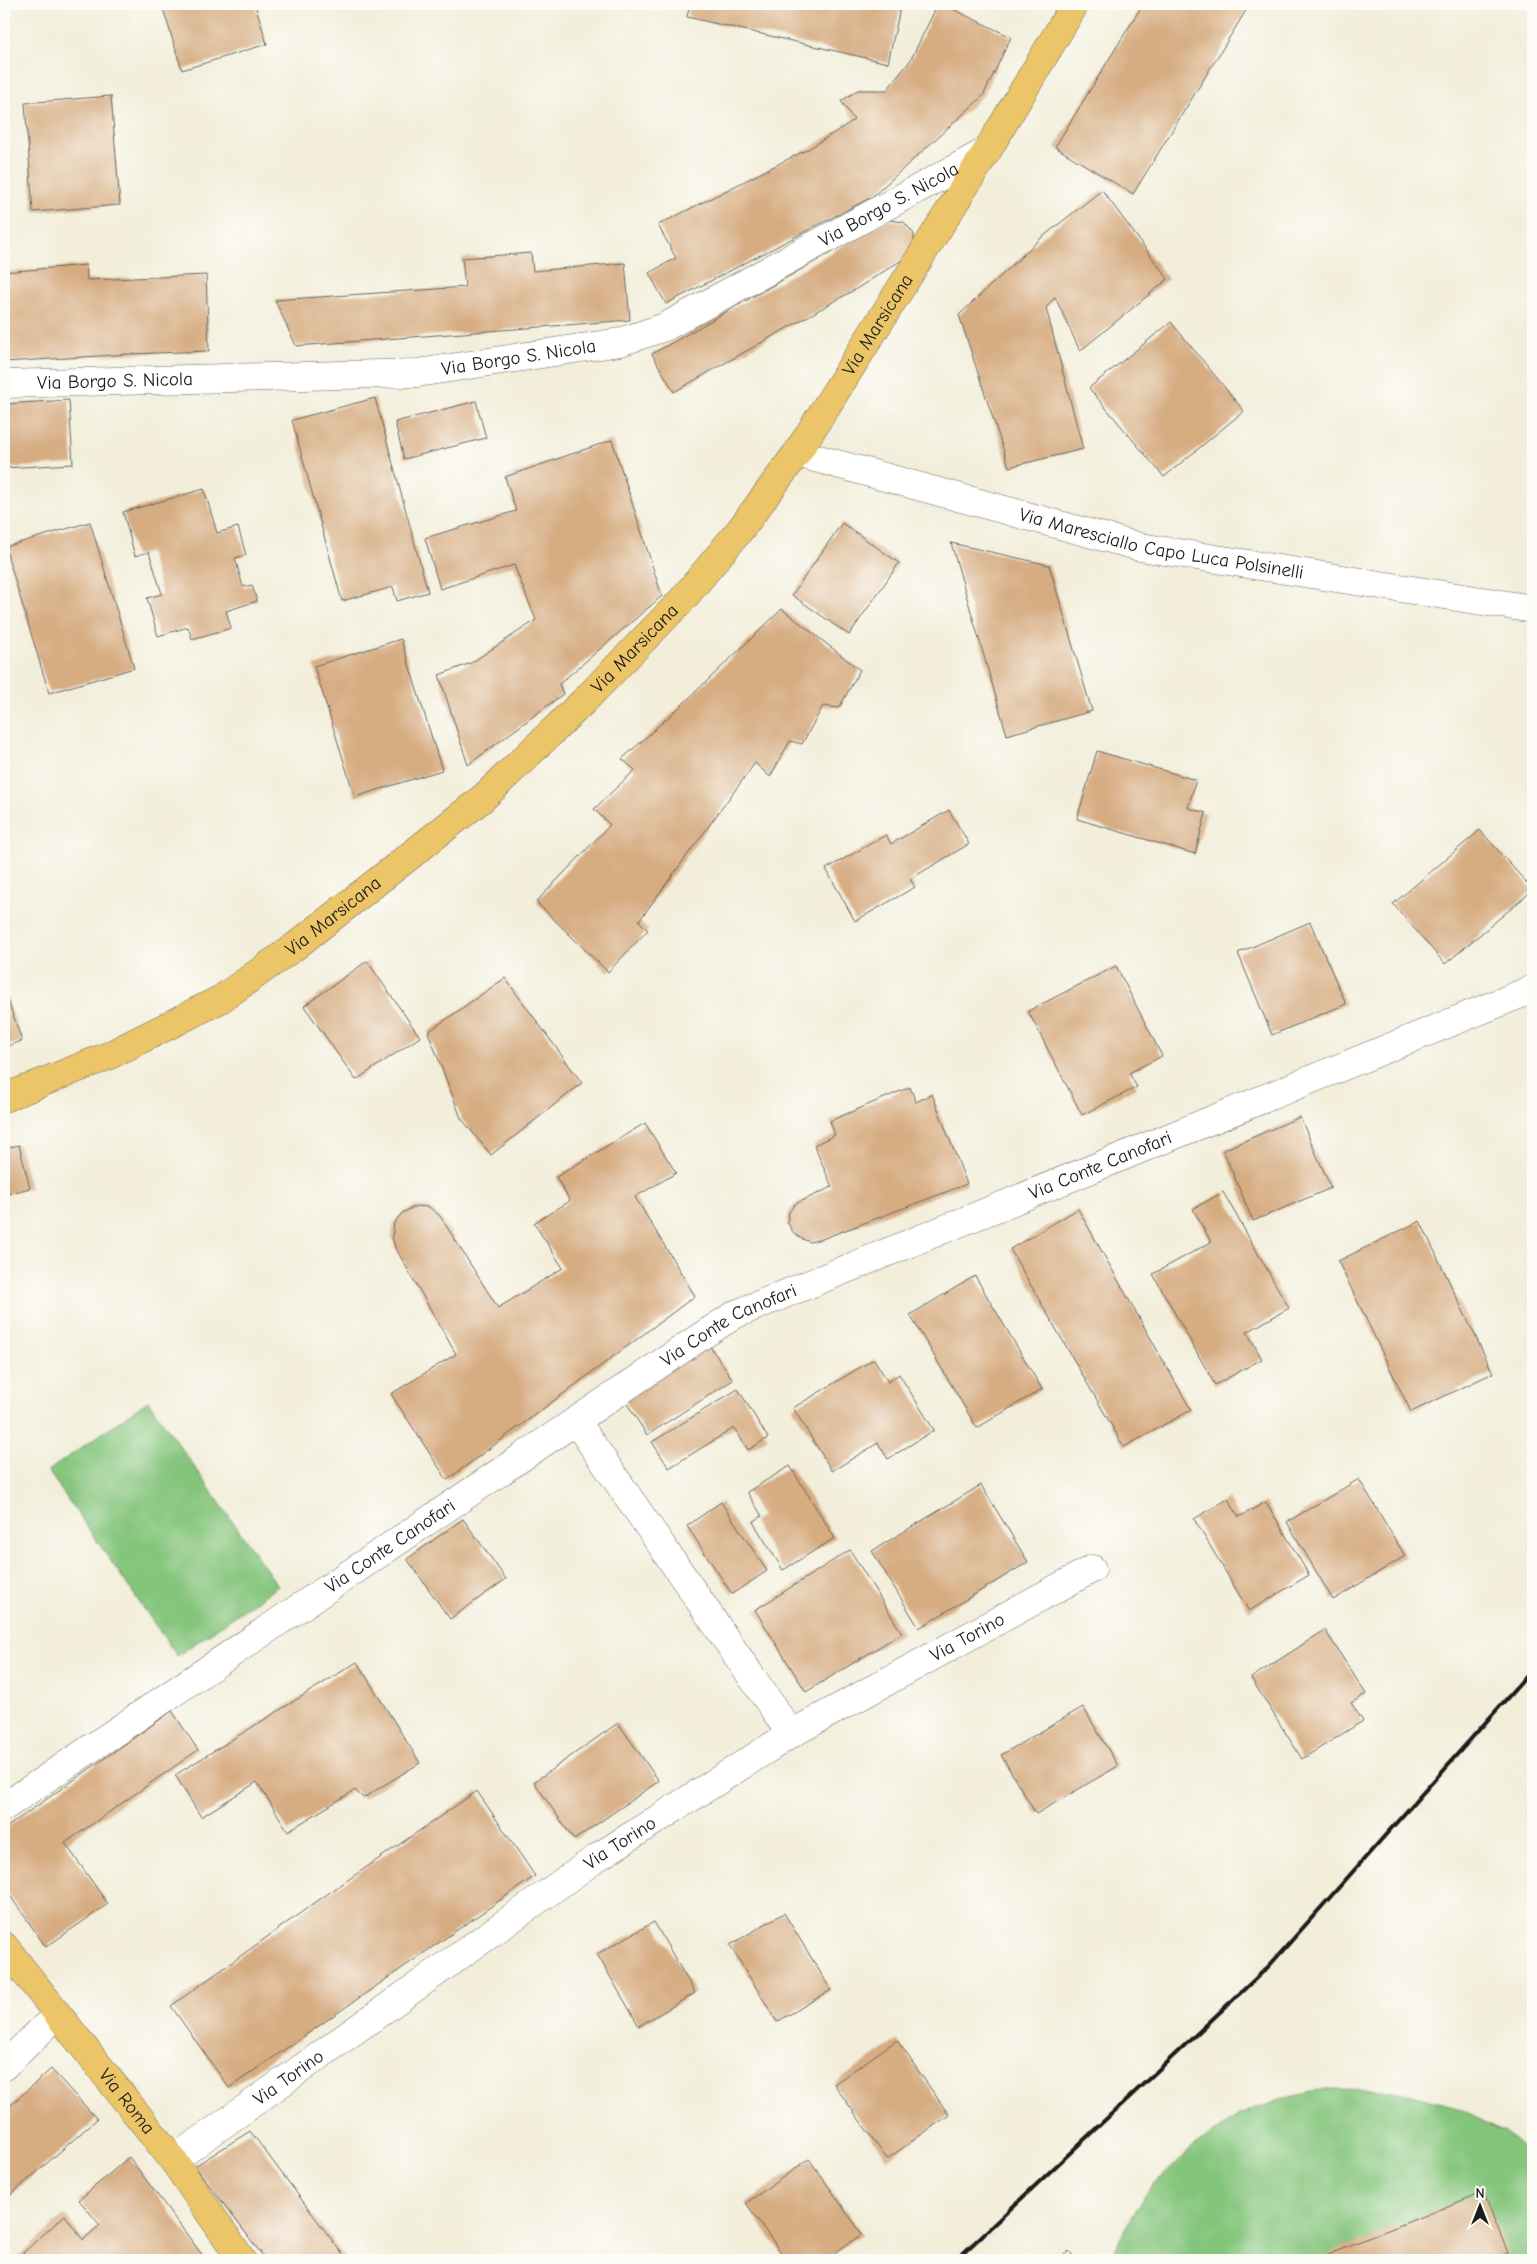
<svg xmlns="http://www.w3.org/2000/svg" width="1537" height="2264" viewBox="0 0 1537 2264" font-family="'Comic Neue',sans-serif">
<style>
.green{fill:#84c57c;stroke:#50704c}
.building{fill:#d6ac81}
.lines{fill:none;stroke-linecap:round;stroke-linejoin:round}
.minor-casing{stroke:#67665e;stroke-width:29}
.major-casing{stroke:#67665e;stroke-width:29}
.minor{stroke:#fff;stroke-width:28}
.major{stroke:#ecc569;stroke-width:28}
.rail{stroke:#1c1c1c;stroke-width:4}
.labels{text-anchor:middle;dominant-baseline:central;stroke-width:5;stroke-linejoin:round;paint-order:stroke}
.street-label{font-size:19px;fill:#1c1c1c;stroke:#fdfcf7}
</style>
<rect width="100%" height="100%" fill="#fdfcf7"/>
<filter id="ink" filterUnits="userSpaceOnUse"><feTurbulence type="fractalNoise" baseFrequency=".02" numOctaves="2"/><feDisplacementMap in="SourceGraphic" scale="10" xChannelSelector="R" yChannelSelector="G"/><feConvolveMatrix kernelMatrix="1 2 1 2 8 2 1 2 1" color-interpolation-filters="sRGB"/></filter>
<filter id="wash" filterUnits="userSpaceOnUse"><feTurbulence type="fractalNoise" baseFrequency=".0096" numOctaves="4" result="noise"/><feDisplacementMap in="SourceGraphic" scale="20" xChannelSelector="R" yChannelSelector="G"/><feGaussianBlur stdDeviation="1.12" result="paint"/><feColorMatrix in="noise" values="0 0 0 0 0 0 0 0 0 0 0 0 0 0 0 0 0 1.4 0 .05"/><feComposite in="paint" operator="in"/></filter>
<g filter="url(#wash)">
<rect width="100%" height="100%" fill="#f2eeda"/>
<!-- green -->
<path class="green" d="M148,1401l130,185 -101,70 -129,-185z
M1326,2089l66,1 58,15 55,27 28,25v103h-421l6,-17 27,-49 45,-44 49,-35 40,-16z"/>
<g id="blocks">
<!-- building -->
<path class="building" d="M165,4h90l12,40 -85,26 -20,-65z
M690,4h211l-13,59 -201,-46z
M938,4h4l69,33 -28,59 -111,101 -206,107 -17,-31 27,-15 -18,-33 152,-77 44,-28 -13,-19 17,-11h29l23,-29z
M1143,4h107l-117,190 -78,-47z
M111,96l9,109 -87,7 -8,-109z
M1102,190l66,89 -88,72 -25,-54 -9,11 37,141 -74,18 -50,-152 81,-76z
M888,220l16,2 10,12v9l-9,15 -49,31 -182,103 -22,-38z
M531,253l2,18 92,-8 5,57 -334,26 -21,-46 190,-13 -3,-29z
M86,265l1,15 119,-5 3,76 -79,3 -126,8v-90z
M1171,322l73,89 -80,66 -75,-89z
M375,398l53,194 -31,9 -4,-14 -51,14 -50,-181z
M69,400l4,64 -69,4v-64z
M476,401l10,37 -82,21 -9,-37z
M612,440l50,156 -103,88 4,10 -95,71 -29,-90 32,-12 65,-43 -22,-55 -74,24 -15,-51 91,-27 -11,-34z
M204,489l13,44 21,-6 8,28 -11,3 8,29 9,-2 5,16 -31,10 5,17 -39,11 -4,-12 -30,9 -11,-38 15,-4 -13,-42 -14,4 -12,-44z
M90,522l44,146 -85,25 -44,-146z
M842,523l57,40 -50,72 -57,-40z
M951,543l98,22 43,146 -85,24z
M782,609l78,61 -21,38 -16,-2 -21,38 -12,-3 -20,36 -15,-14 -116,158 9,9 -40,42 -72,-70 74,-77 -16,-16 41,-39 -13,-11 63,-57z
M401,639l41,131 -87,27 -41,-131z
M1097,751l99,29 -8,28 18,5 -11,41 -118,-35z
M949,810l20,34 -59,35 5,8 -60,34 -29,-52 60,-34 5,9z
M1480,830l53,60 -88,74 -52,-60z
M1310,922l36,82 -74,31 -34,-82z
M367,961l53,76 -64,43 -52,-74z
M1116,966l46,90 -33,17 8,14 -55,28 -54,-104z
M505,978l77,105 -91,72 -30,-37 -33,-86z
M4,989l18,52 -18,6z
M910,1087l6,15 16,-8 35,90 -145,55 -12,3 -10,-4 -7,-6 -6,-10 2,-10 6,-8 37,-17 -18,-42 21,-10 -5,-14z
M1300,1117l31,71 -78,33 -30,-71z
M645,1123l31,50 -41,24 60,99 -248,184 -56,-86 65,-40 -61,-107 -3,-10 2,-14 8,-10 14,-7 13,1 11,9 58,92 65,-40 -29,-45 36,-22 -14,-24z
M19,1145l11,43 -26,7v-46z
M1223,1192l66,116 -42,24 15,27 -47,26 -62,-111 58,-32 -18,-33z
M1078,1209l113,201 -67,37 -114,-198z
M1420,1221l73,152 -82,39 -73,-151z
M975,1276l67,113 -65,39 -67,-113z
M709,1345l24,35 -86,55 -23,-36z
M874,1359l14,23 11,-8 35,56 -46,29 -10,-16 -46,28 -39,-63z
M738,1389l30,49 -20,12 -14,-22 -65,40 -17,-26z
M790,1466l45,72 -52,32 -30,-48 9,-6 -15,-24z
M1359,1479l46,77 -72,44 -46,-78z
M981,1485l47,77 -109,66 -47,-77z
M1228,1499l11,18 27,-15 43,73 -60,36 -55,-92z
M721,1502l46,69 -35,23 -45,-68z
M463,1519l43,60 -56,40 -43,-60z
M850,1550l52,83 -96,59 -51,-82z
M1325,1630l41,64 -15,9 12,18 -61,38 -51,-81z
M357,1662l63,101 -57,35 -8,-8 -67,41 -31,-49 -56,35 -26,-42z
M1083,1707l35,59 -82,48 -35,-59z
M172,1711l26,39 -133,93 43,61 -62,43 -42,-60v-58z
M618,1723l41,58 -85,59 -40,-58z
M477,1791l58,85 -306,212 -58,-82 142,-102z
M784,1913l47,77 -54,32 -47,-77z
M654,1922l41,71 -56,33 -42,-72z
M897,2040l52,75 -62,44 -53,-75z
M51,2069l46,50 -93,82v-90z
M250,2131l97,129h-81l-71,-94z
M129,2157l77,103h-191l50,-45 18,25 17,-15 -21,-25z
M809,2159l53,75 -37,26h-39l-40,-57z
M1483,2192l25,61 -18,7h-177z
M1069,2251l8,9h-19z"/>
</g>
</g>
<g filter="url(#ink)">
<use href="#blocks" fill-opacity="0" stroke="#67665e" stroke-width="1"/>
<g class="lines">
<defs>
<g id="minor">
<path id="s1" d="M4,384l413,-11 203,-31 45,-15 322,-176"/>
<path id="s2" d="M797,453l343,94 393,62"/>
<path d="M576,1421l215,313"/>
<path id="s3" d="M4,1807l699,-472 33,-21 797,-325"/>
<path d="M4,2066l53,-51"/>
<path id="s4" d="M173,2160l425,-303 193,-123 301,-165"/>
</g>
<g id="major">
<path id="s5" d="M4,1098l104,-42 113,-57 72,-51 190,-150 101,-97 98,-101 58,-70 57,-77 190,-302 88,-147"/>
<path id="s6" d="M4,1946l169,214 69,100"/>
</g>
</defs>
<!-- minor casing -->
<use href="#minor" class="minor-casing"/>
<!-- major casing -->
<use href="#major" class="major-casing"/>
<!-- minor -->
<use href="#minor" class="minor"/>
<!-- major -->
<use href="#major" class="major"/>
<!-- rail -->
<path class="rail" d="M956,2260l313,-294 264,-297"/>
</g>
</g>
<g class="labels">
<!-- street labels -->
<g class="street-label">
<text stroke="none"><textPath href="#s1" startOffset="921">Via Borgo S. Nicola</textPath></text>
<text stroke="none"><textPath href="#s5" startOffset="1188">Via Marsicana</textPath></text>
<text stroke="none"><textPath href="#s1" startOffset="516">Via Borgo S. Nicola</textPath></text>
<text stroke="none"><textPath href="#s1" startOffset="111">Via Borgo S. Nicola</textPath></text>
<text stroke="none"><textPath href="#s2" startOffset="376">Via Maresciallo Capo Luca Polsinelli</textPath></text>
<text stroke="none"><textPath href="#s5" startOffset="782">Via Marsicana</textPath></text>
<text stroke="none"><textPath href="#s5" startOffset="378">Via Marsicana</textPath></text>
<text stroke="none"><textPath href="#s3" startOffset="1276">Via Conte Canofari</textPath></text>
<text stroke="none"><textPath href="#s3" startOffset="871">Via Conte Canofari</textPath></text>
<text stroke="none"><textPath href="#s3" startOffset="466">Via Conte Canofari</textPath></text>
<text stroke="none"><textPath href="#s4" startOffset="952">Via Torino</textPath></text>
<text stroke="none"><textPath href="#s4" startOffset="548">Via Torino</textPath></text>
<text stroke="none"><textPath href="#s4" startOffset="142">Via Torino</textPath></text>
<text stroke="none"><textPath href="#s6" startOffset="198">Via Roma</textPath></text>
</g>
</g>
<!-- margin -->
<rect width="1537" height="2264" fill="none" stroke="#fdfcf7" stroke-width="20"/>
<!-- north arrow -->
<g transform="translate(1480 2206)" stroke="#fdfcf7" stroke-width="4" paint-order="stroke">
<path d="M0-4L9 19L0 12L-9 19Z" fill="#1c1c1c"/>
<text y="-8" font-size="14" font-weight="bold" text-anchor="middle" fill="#1c1c1c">N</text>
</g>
</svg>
